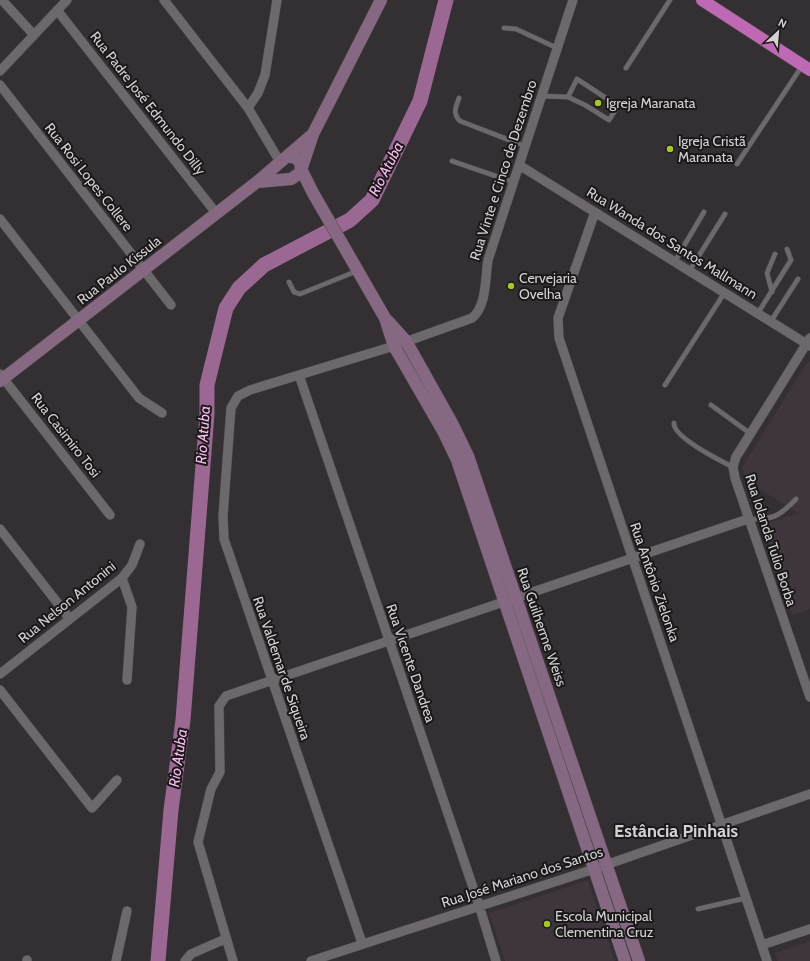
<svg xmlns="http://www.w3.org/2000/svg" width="810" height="961" viewBox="0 0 810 961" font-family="Cabin,sans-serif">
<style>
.built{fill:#3f353d}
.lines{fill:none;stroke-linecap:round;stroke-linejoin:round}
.river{stroke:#9b6793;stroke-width:15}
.lane-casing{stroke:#4f4b4e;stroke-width:5.5}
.street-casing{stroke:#4f4b4e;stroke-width:10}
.secondary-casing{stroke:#4f4b4e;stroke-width:13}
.highway-casing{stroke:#4f4b4e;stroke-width:13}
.lane{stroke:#6d686c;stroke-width:4.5}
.street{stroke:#6d686c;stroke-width:9}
.secondary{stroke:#866882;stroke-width:12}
.highway{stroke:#bf68b4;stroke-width:12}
.poi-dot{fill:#a5c823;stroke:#1a1819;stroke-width:1.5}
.labels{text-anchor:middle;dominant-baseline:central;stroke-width:4;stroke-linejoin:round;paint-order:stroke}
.street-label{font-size:14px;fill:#d4d1d3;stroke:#1a1819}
.poi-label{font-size:14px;fill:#d4d1d3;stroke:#1a1819;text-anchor:start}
.water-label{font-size:15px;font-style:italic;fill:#f9bcef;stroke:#1a1819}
.district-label{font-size:18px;font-weight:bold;fill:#d4d1d3;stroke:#1a1819}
</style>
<rect width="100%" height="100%" fill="#332f32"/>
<!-- built -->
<path class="built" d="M808,361l2,1v247l-18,6 -30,-90 36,-12 -52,-32 -4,-14z
M588,880l27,81h-110l-16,-48z
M810,941v20h-32l-3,-8z"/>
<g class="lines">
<!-- river -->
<path class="river" d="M158,961l13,-151 12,-90 24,-306v-29l19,-77 13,-20 25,-23 86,-45 22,-20 48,-99 26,-101"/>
<defs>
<path id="lane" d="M504,28l12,1 41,19
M626,68l44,-68
M541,96l27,1 17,8 24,15 9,-14 -41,-27 -9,18
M459,98c-3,9 -7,15 1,23l65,25
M452,161l61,21
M737,164l65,-98
M675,261l29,-49
M690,270l35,-56
M289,282l5,10 6,2 57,-23
M772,292l-5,-19 8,-19
M758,313l33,-53 -4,-11
M771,321l27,-42
M665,385l60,-93
M711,405l40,29
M674,423c-1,14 47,38 59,44
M749,519c23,1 30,-2 47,-20
M698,909l48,-11"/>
<path id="street" d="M2,0l32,35
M164,0l84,108 32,54
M57,10l159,203
M0,71l67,-71
M0,85l171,220
M248,108l10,-15 7,-18 12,-75
M519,165l291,181
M595,212l-37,106 1,20 208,623
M0,219l139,179 23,15
M810,338l-74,119 -3,10 2,11 75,219
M0,374l110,141
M299,375l180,530 17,56
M0,529l70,90
M122,578l10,29 -5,73
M0,674l122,-96 10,-13 8,-21
M0,690l92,118 25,-28
M362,943l-138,-404 -1,-23 8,-108 7,-12 12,-6 144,-44 78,-28c15,-12 13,-40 16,-58l85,-260
M762,945l48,-16
M27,961v-1
M116,961l11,-50
M185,961l6,-7 34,-15
M233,961l-35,-119 13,-53 9,-17 -1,-66 7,-10 522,-177
M311,961l283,-92 216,-75"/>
<path id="secondary" d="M286,157h8l6,5 1,7 12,24 72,125 9,28 49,85 14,29 168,501
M257,182l34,-3 9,-6 13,-39 68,-134
M388,321l18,20 47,84 15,31 171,505
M0,381l257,-199 56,-48"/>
<path id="highway" d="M702,0l108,70"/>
</defs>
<!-- lane casing -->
<use href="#lane" class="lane-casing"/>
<!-- street casing -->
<use href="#street" class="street-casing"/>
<!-- secondary casing -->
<use href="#secondary" class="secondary-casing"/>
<!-- highway casing -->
<use href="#highway" class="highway-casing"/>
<!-- lane -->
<use href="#lane" class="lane"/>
<!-- street -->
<use href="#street" class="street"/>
<!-- secondary -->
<use href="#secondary" class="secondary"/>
<!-- highway -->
<use href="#highway" class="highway"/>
</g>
<!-- markers -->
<g class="poi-dot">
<circle cx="598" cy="103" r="4"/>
<circle cx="670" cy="149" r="4"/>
<circle cx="511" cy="286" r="4"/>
<circle cx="547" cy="924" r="4"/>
</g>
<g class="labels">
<!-- street labels -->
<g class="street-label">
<text transform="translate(148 103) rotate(52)">Rua Padre José Edmundo Dilly</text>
<text transform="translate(503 170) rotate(-72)">Rua Vinte e Cinco de Dezembro</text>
<text transform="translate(89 177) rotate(52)">Rua Rosi Lopes Collere</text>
<text transform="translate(672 243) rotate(32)">Rua Wanda dos Santos Mallmann</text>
<text transform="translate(119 270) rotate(-38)">Rua Paulo Kissula</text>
<text transform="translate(66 435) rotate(52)">Rua Casimiro Tosi</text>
<text transform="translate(771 540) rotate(72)">Rua Iolanda Tulio Borba</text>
<text transform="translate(655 582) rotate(71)">Rua Antônio Zielonka</text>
<text transform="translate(67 602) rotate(-39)">Rua Nelson Antonini</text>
<text transform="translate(542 627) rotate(71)">Rua Guilherme Weiss</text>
<text transform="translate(411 663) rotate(71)">Rua Vicente Dandrea</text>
<text transform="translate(282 668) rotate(71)">Rua Valdemar de Siqueira</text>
<text transform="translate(522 877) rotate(-18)">Rua José Mariano dos Santos</text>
</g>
<!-- poi labels -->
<g class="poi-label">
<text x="606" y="103">Igreja Maranata</text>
<text x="678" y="141">Igreja Cristã<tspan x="678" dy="16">Maranata</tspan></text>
<text x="519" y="278">Cervejaria<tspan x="519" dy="16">Ovelha</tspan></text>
<text x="555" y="916">Escola Municipal<tspan x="555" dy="16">Clementina Cruz</tspan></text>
</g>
<!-- water labels -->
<g class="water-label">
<text transform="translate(386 169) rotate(-63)">Rio Atuba</text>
<text transform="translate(203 435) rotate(-86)">Rio Atuba</text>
<text transform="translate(178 758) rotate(-82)">Rio Atuba</text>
</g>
<!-- district labels -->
<g class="district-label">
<text x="676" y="831">Estância Pinhais</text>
</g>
</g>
<!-- north arrow -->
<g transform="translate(778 32) rotate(26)" stroke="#1a1819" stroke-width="3" paint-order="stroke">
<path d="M0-3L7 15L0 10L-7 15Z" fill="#d4d1d3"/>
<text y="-6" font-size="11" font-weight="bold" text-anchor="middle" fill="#d4d1d3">N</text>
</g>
</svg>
